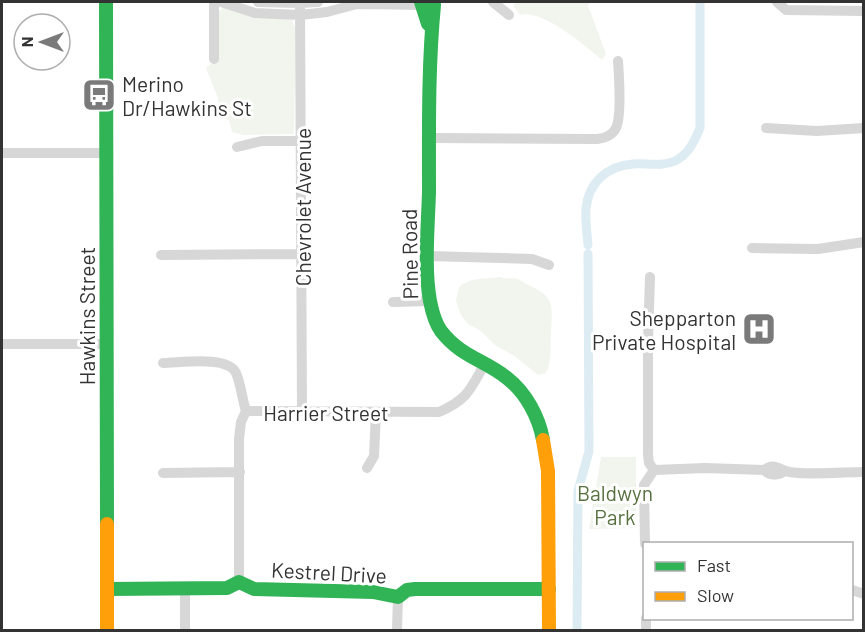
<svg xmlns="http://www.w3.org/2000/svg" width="865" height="632" viewBox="0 0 865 632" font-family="Barlow,sans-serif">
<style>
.green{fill:#f1f5ed}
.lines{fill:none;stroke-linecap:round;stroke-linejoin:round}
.canal{stroke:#ddebf3;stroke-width:9}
.street{stroke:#d7d7d7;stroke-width:10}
.fast{stroke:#30b455;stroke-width:14}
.slow{stroke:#ff9f0a;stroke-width:14}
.labels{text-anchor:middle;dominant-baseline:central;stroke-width:6;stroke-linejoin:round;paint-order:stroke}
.poi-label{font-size:21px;fill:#333;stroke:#fff;text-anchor:start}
.street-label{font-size:21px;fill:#333;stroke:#fff}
.park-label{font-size:21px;fill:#56703f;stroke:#fff}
</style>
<rect width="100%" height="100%" fill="#fff"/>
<!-- green -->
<path class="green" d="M518,2h72l-2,4 18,48 -4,6c-18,-15 -59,-51 -82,-45l-7,-10z
M225,6l67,14 4,10 -2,104 -51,1 -11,-3 -3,-12 -10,-4 -1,-18 -12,-30 11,-9v-46z
M500,277c6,3 11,0 18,2 4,2 8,5 12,7 28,12 21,23 21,50 -1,12 1,25 -5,37l-8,2 -22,-18 -21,-12 -14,-14 -13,-7 -7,-9 -5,-14 3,-14c13,-11 25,-7 41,-10z
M601,457h35v71l-47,1z"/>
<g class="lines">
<!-- canal -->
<path class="canal" d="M588,245c-1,-12 -3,-25 -2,-37 3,-26 21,-42 47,-44 13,-1 29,3 42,-3 14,-7 19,-19 25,-33v-126
M577,630l1,-139 11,-40 -1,-197"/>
<!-- street -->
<path class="street" d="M221,2l34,11 45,2 27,-3 30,-8 66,1
M258,2l42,1 18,-1
M493,2l16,13
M777,2l9,8 78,1
M300,3l2,408
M214,59v-57
M766,128l51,3 47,-3
M431,138l166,1c8,-1 15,-3 19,-11 6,-12 3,-52 2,-67
M237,147l25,-6h39
M2,153h104
M752,248l66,1 46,-7
M161,255l141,-1
M428,256l104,3 17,6
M650,277l-2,65v113l1,8 5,7
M393,302l37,-1
M2,344h105
M163,363c17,0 65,-8 73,10 5,11 6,26 10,38
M367,468l7,-12 2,-44
M654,470l51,-2 59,2c9,-7 13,-2 22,1 14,5 60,1 78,1
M764,470c6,6 14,6 21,1
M163,473l77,-1
M645,544l-1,-59 10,-15
M239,582v-143l2,-17 5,-11 193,1c28,-12 31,-22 45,-47
M852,590l12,4
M646,618v12
M185,630v-42
M397,630l1,-33"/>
<!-- fast -->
<path class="fast" d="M106,2l1,522
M421,2l7,22
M434,5c-6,62 -5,125 -5,187 -1,34 -5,76 1,109 2,10 5,22 11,30 20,26 44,29 66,47 19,15 32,39 36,62
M107,589l120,-1 12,-6 15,7 119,3 25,5 9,-7 8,-1h134"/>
<!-- slow -->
<path class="slow" d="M543,440l5,31 1,159
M107,524v106"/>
</g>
<!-- icons -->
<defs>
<symbol id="bus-square" viewBox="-11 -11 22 22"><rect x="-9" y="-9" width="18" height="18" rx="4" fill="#7a7a7a" stroke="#fff"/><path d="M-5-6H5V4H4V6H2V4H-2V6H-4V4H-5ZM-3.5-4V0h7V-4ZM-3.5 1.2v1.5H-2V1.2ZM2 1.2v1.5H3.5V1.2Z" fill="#fff"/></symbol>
<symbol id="hospital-square" viewBox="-11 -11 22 22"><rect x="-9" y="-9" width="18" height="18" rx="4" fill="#7a7a7a" stroke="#fff"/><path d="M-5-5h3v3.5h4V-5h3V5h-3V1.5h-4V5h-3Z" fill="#fff"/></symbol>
</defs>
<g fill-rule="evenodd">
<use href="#bus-square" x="80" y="76" width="38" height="38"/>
<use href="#hospital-square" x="740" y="310" width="38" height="38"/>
</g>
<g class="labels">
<!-- poi labels -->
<g class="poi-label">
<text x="122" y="83">Merino<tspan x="122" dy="24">Dr/Hawkins St</tspan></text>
<text x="736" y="317" text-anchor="end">Shepparton<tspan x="736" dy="24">Private Hospital</tspan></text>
</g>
<!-- street labels -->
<g class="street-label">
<text transform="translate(302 207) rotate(-90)">Chevrolet Avenue</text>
<text transform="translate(409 254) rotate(-91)">Pine Road</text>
<text transform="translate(86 316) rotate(-90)">Hawkins Street</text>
<text x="326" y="412">Harrier Street</text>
<text transform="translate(329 572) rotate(3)">Kestrel Drive</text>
</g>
<!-- park labels -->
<g class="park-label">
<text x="615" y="492">Baldwyn<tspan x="615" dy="24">Park</tspan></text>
</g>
</g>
<!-- border -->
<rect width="865" height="632" fill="none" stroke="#333333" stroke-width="6"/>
<!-- legend -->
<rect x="643" y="542" width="210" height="78" fill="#ffffff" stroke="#adadad" stroke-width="1.5"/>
<rect x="655" y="562" width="30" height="9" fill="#30b455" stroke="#adadad" stroke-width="1.5"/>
<text x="697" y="572" font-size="18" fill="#333333">Fast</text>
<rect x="655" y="592" width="30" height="9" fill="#ff9f0a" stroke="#adadad" stroke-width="1.5"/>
<text x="697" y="602" font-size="18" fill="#333333">Slow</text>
<!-- north arrow -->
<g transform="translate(42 42) rotate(270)"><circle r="28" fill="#ffffff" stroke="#adadad" stroke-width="1.5"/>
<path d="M0-4.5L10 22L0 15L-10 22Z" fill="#7a7a7a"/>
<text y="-9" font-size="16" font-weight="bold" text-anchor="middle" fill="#333333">N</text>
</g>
</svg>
